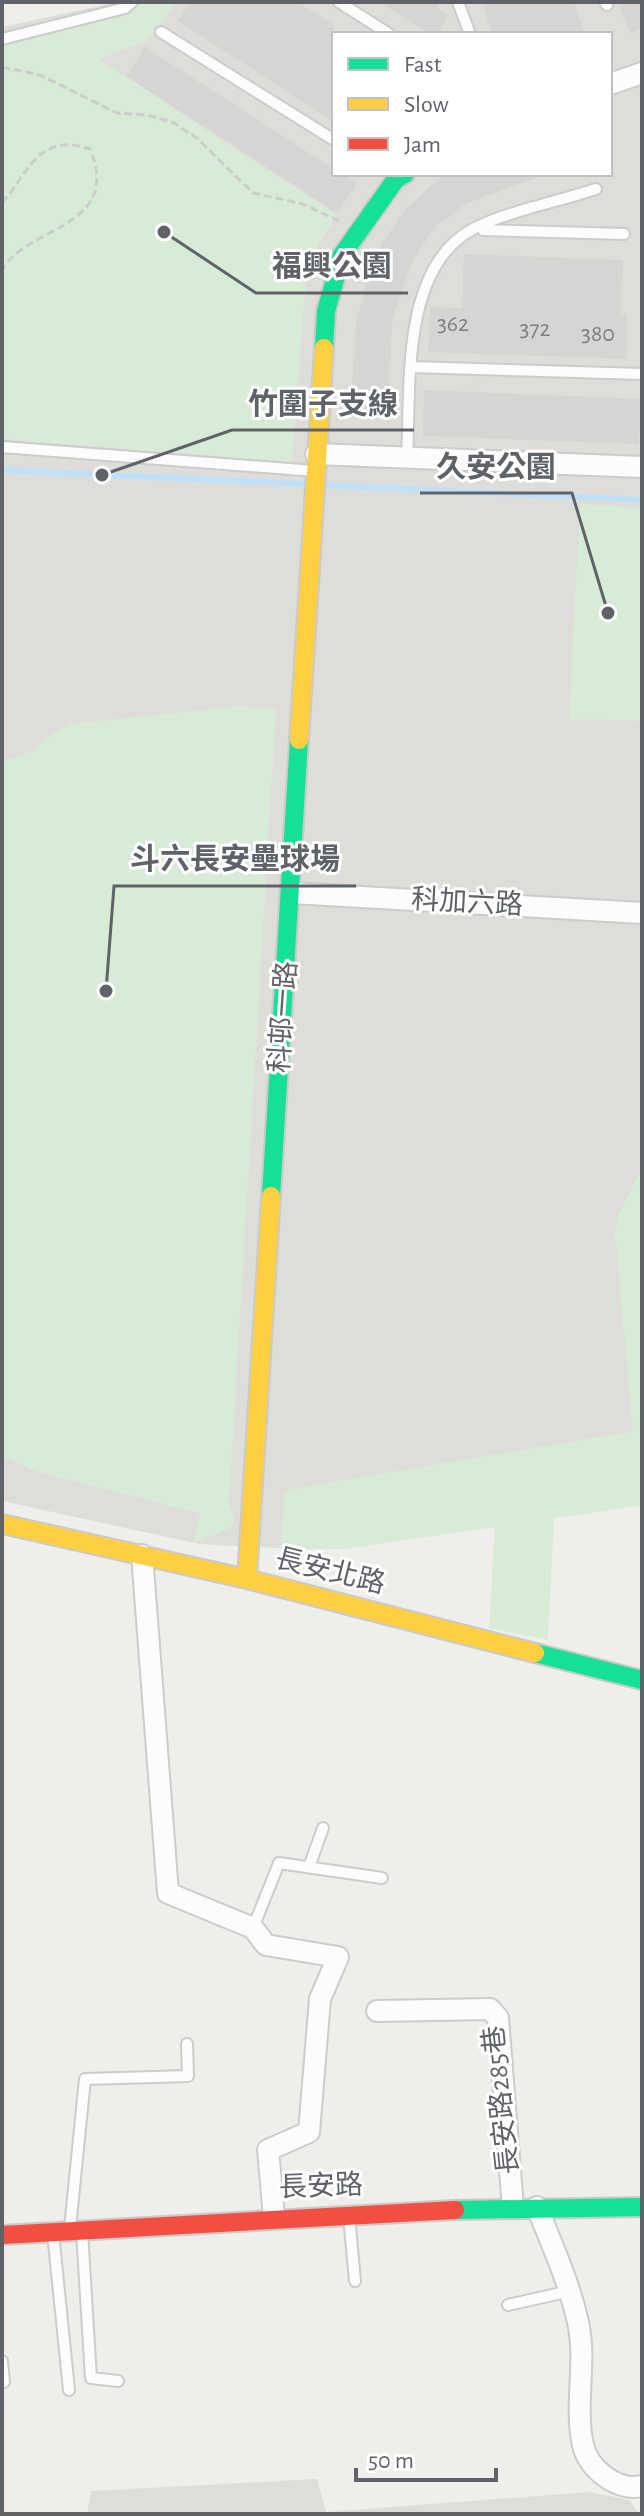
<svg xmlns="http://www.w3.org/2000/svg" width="644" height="2516" viewBox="0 0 644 2516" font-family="'Alegreya Sans','Noto Sans TC',sans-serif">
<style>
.industrial{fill:#dfddda;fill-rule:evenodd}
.green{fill:#d8ebd6}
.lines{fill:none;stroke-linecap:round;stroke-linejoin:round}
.stream{stroke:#bfe0f9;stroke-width:6}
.building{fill:#d6d5d3}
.lane-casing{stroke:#cbcccc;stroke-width:14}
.street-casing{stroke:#cbcccc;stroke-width:24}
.fast-casing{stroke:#cacacb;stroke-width:22}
.slow-casing{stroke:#cacacb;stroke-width:22}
.jam-casing{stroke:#cacacb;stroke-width:22}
.path{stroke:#cacfcc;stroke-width:3;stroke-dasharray:8 4;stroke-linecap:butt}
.lane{stroke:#fdfcfc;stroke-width:10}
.street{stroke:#fdfcfc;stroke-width:20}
.fast{stroke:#16e098;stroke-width:18}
.slow{stroke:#ffcf43;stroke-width:18}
.jam{stroke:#f24e42;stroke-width:18}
.labels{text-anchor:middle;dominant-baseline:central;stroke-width:6;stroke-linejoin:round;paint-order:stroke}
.number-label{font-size:24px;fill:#7e8184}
.street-label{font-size:28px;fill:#5f6368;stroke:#fff}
.leader{fill:none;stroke:#5f6368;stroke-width:3}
.callout-dot{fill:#5f6368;stroke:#fff;stroke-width:3}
.callout-label{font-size:30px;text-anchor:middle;font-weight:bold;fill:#5f6368;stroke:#fff;stroke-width:6;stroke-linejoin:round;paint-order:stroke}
</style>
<rect width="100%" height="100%" fill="#efeeea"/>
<!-- industrial -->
<path class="industrial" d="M118,2h524v1503l-299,44h-48l-96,-5 -197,-43v-1474zM334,34h276v140h-276z
M317,2479l9,33 263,-20 40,8 10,14h-552l4,-23z"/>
<!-- green -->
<path class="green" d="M142,2h35l-30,39 -48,18 238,156 -19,30 -12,35 -14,182 -290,-23v-392l129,-35z
M580,504l62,4v213l-73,-2z
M238,706l38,3 -47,795 6,15 -5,9 -36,15 6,-29 -162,-42 -36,-15v-695l32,-12 5,-8 31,-18z
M639,1173h3v332l-88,13 -6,122 -59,-12 6,-101 -152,22h-63l5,-59 348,-59 -18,-198 4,-19z"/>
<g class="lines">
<!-- stream -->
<path class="stream" d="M2,470l305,14
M322,485l320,15"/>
</g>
<!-- building -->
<path class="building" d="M190,2h108l36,23v97l-156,-101z
M379,2h62l-4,6 11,8 -12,18h-7z
M482,2h92l11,32h-93z
M618,2h24v26l-12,5z
M145,47l189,122v5h8l15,10 -20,29 -211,-137z
M444,174l94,3 -71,26 -32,24 -23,35 -20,59 -4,98 -38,-1 6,-95 18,-68 30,-44z
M464,254l159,6 -2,54h6l-1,45 -198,-7 2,-45 32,1z
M424,390l217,9 -2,45 -216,-8z"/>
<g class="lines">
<defs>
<path id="lane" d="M339,2l50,32
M458,2l12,32
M605,2l2,3
M161,32l173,108
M2,39l123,-31 7,-6
M483,230l141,4
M411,367l231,7
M2,447l313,24
M407,457c4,-69 -7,-189 66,-228 32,-17 87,-28 123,-40
M309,1867l14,-39
M253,1928l26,-65 103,15
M349,2216l6,65
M70,2228l15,-149 103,-3 -1,-32
M82,2231l9,147 27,3
M53,2233l16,157
M508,2305l62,-14
M2,2361l2,21"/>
<path id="street" d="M610,84l32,-11
M316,454l326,13
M292,893l350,20
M142,1555l26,338 85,35 13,17 72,12 -18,42 -11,133 -41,18 6,67
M377,2011l113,-2 8,9 15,190
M537,2207c15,38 32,75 41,115 9,40 -4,84 5,123 5,24 35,47 59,41"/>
<path id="fast" d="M324,348l2,-37 16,-56 54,-76 9,-5
M271,1196l28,-456
M535,1653l107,27
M455,2210l187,-3"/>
<path id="slow" d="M299,740l25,-392
M2,1524l245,55 288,74
M247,1579l24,-383"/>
<path id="jam" d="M2,2235l453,-25"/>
</defs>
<!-- lane casing -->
<use href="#lane" class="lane-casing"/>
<!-- street casing -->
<use href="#street" class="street-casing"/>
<!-- fast casing -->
<use href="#fast" class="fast-casing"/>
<!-- slow casing -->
<use href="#slow" class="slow-casing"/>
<!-- jam casing -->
<use href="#jam" class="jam-casing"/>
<!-- path -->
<path class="path" d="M2,67l38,8 77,38 30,2 27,8 24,16 55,54 50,11 36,17
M2,203c28,-32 36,-71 88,-54 34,80 -68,78 -88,122"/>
<!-- lane -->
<use href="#lane" class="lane"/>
<!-- street -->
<use href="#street" class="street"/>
<!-- fast -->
<use href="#fast" class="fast"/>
<!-- slow -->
<use href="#slow" class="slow"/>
<!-- jam -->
<use href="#jam" class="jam"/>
</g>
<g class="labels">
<!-- number labels -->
<g class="number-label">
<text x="453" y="324">362</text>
<text x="535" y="329">372</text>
<text x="598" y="334">380</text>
</g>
<!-- street labels -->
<g class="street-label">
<text transform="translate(467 903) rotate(3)">科加六路</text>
<text transform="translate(284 1017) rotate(-86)">科邨一路</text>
<text transform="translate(330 1572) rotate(14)">長安北路</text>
<text transform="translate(502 2100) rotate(-96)">長安路285巷</text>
<text transform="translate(321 2187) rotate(-2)">長安路</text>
</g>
</g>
<!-- callouts -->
<path class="leader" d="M164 232L256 293H408M102 475L232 430H414M608 613L572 493H420M106 991L114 886H356"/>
<g class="callout-dot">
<circle cx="164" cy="232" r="8"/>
<circle cx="102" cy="475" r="8"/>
<circle cx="608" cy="613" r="8"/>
<circle cx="106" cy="991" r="8"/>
</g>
<g class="callout-label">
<text x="332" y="276">福興公園</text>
<text x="323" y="414">竹圍子支線</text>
<text x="496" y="477">久安公園</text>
<text x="235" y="869">斗六長安壘球場</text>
</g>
<!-- border -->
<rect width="644" height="2516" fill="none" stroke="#5f6368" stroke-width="8"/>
<!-- legend -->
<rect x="332" y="32" width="280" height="144" fill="#ffffff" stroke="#bfc1c3" stroke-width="2"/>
<rect x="348" y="58" width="40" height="12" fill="#16e098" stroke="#bfc1c3" stroke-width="2"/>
<text x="404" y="72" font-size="24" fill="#5f6368">Fast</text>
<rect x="348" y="98" width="40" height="12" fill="#ffcf43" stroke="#bfc1c3" stroke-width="2"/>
<text x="404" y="112" font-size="24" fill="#5f6368">Slow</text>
<rect x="348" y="138" width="40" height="12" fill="#f24e42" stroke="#bfc1c3" stroke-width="2"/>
<text x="404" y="152" font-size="24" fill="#5f6368">Jam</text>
<!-- scale -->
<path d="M356 2468v12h140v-12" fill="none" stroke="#5f6368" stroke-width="4"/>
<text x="368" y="2468" font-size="24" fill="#5f6368" stroke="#ffffff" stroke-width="6" paint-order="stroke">50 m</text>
</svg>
